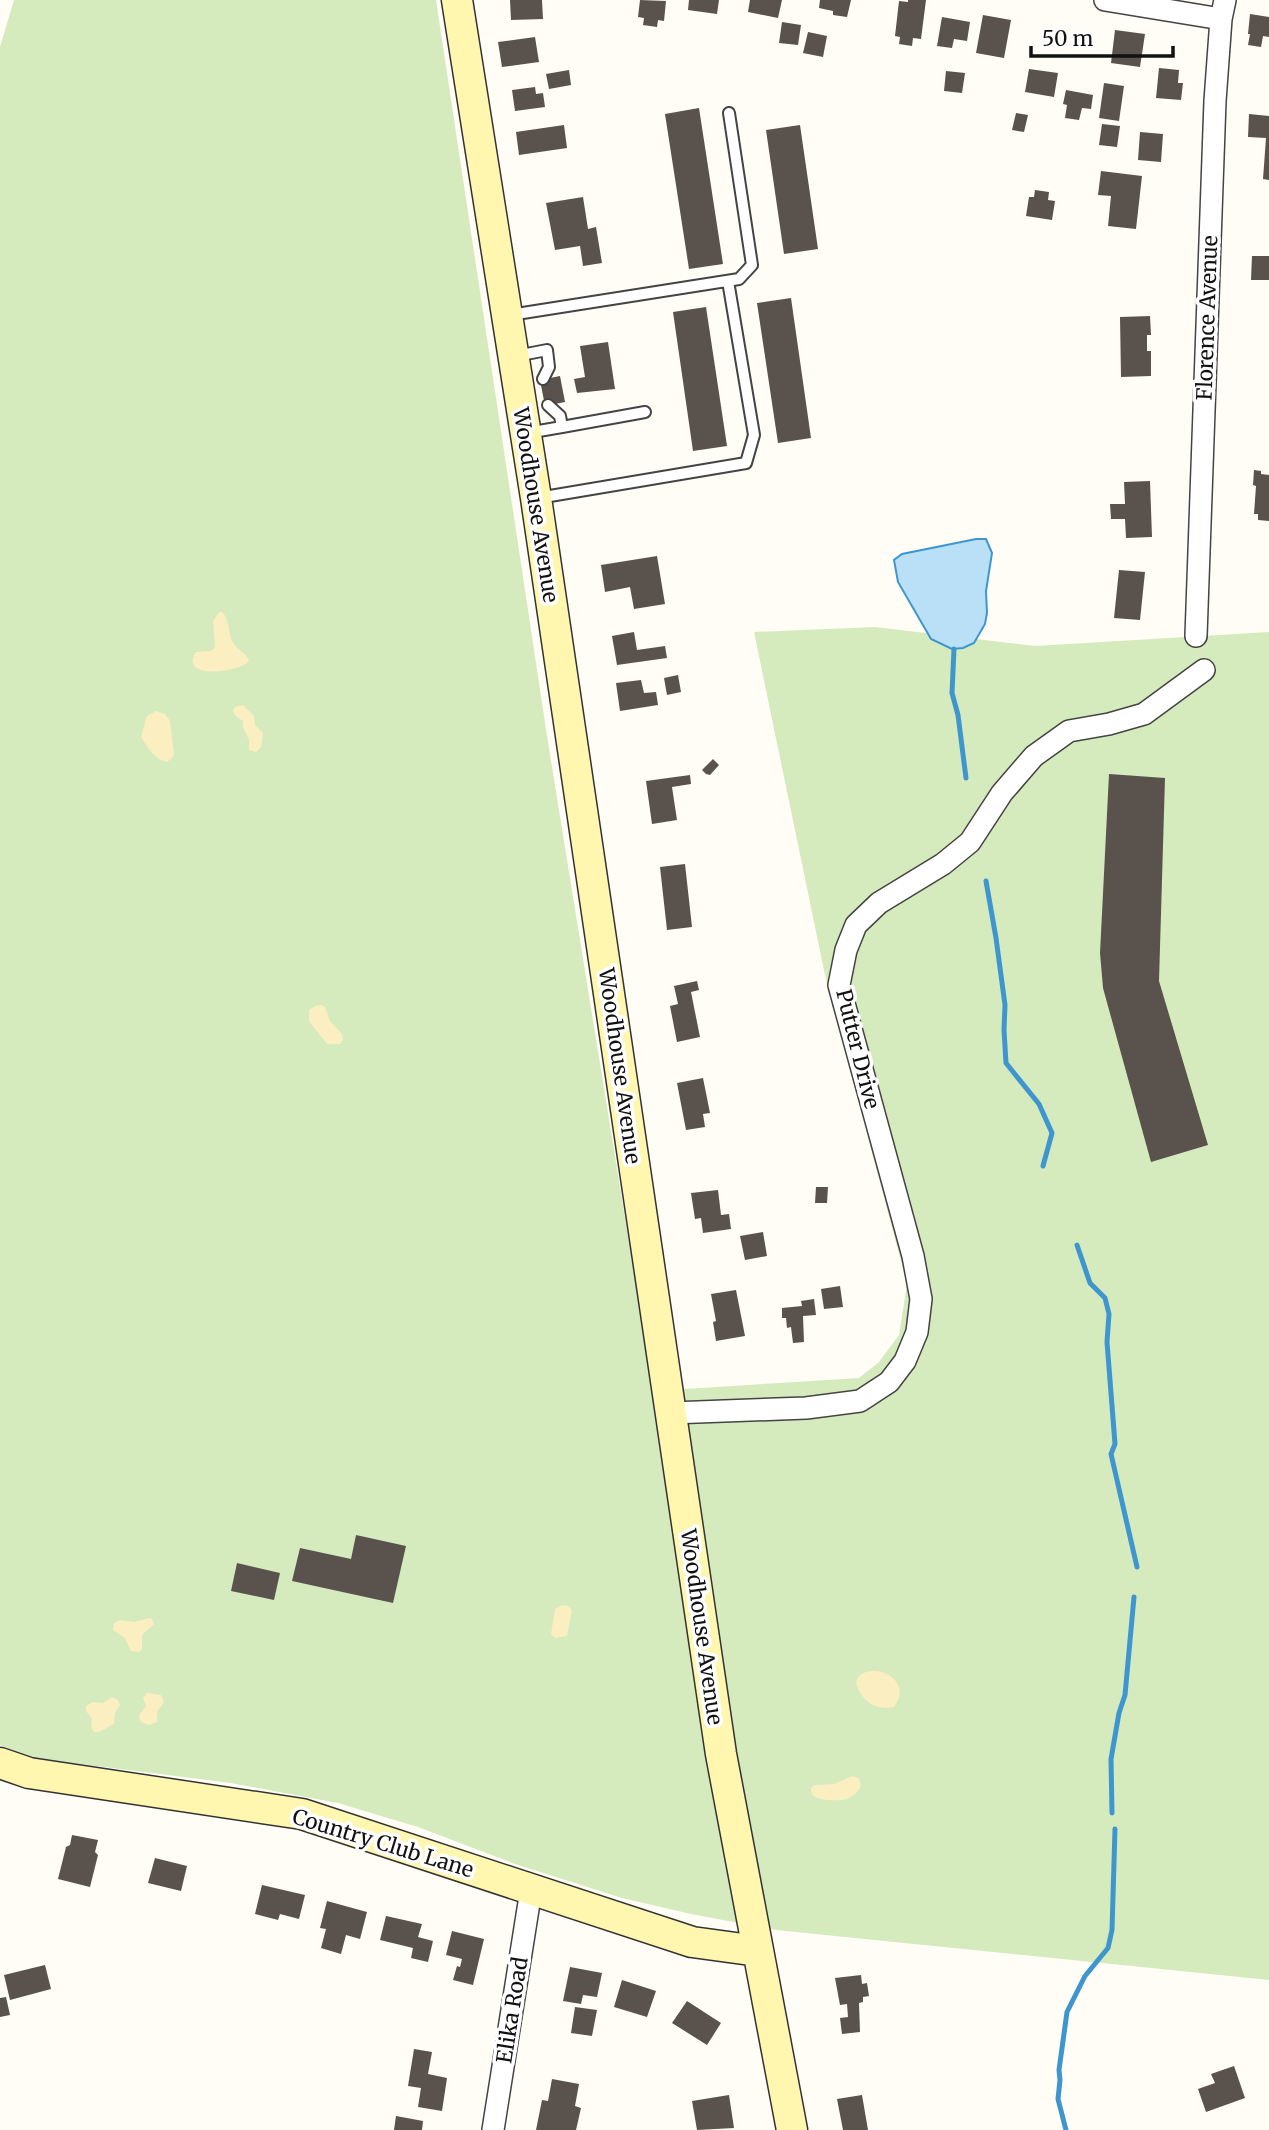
<svg xmlns="http://www.w3.org/2000/svg" width="1269" height="2130" viewBox="0 0 1269 2130" font-family="Merriweather,serif">
<style>
.green{fill:#d5ebbd}
.sand{fill:#fbeec1}
.water{fill:#b9e0f7;stroke:#3f96cf;stroke-width:2}
.lines{fill:none;stroke-linecap:round;stroke-linejoin:round}
.stream{stroke:#3f96cf;stroke-width:5}
.building{fill:#5a524d}
.lane-casing{stroke:#444;stroke-width:14}
.street-casing{stroke:#444;stroke-width:24}
.secondary-casing{stroke:#333;stroke-width:33}
.lane{stroke:#fff;stroke-width:10}
.street{stroke:#fff;stroke-width:21}
.secondary{stroke:#fff6b0;stroke-width:30}
.labels{text-anchor:middle;dominant-baseline:central;stroke-width:7;stroke-linejoin:round;paint-order:stroke}
.street-label{font-size:21px;fill:#111;stroke:#fff}
</style>
<rect width="100%" height="100%" fill="#fffdf5"/>
<!-- green -->
<path class="green" d="M14,0h422l111,736 106,655 206,-13 20,-16 20,-27 8,-51 -82,-309 -71,-343 121,-5 160,19 234,-14v1348l-493,-50 -85,-16 -69,-16 -107,-34 -97,-37 -80,-24 -107,-20 -198,-25 -33,-13v-1698z"/>
<!-- sand -->
<path class="sand" d="M219,612h3c9,9 5,22 12,32 4,7 12,8 15,17 -12,13 -71,18 -53,-9l15,-1 4,-4 -2,-26z
M243,705l11,11 1,9 8,8 -2,14 -5,5 -7,-2v-10l-6,-13v-6l-7,-5 -3,-5 2,-4z
M156,711l9,3 5,7 4,33 -1,3 -6,5c-12,-2 -20,-15 -26,-25l6,-21z
M322,1005l3,2 5,14 12,13 1,6 -3,4h-13l-18,-23v-11l6,-4z
M562,1605l6,1 4,4 -5,26 -12,2 -4,-4 4,-25z
M149,1618l3,1 2,5 -12,11v14l-3,3 -8,-1 -6,-13 -12,-8 1,-7 6,-3 14,2z
M876,1671c20,2 31,20 18,36 -19,4 -34,-7 -38,-25 3,-10 12,-11 20,-11z
M147,1693l14,2 3,7 -7,10v10l-8,3 -8,-3c-5,-7 1,-10 5,-16l-3,-8z
M112,1697l6,3 2,5 -5,8 -1,11 -15,8h-5l-3,-6 1,-7 -6,-8v-5l7,-4 10,1z
M852,1776l7,2 2,8c-3,5 -6,9 -12,12 -6,4 -34,3 -37,-4 -1,-2 -1,-4 -1,-6l3,-3 20,-1z"/>
<!-- water -->
<path class="water" d="M976,539h10l6,14 -6,38 1,22 -2,11 -11,19 -11,5 -11,1 -21,-10 -33,-57 -4,-22 8,-6z"/>
<g class="lines">
<!-- stream -->
<path class="stream" d="M954,649l-2,44 6,22 8,63
M986,881l10,57 9,67 -1,25 2,33 33,41 13,29 -9,33
M1077,1245l13,38 15,15 4,16 -2,28 8,102 -4,10 26,113
M1112,1813l-1,-54 8,-46 6,-18 9,-98
M1066,2130l-8,-31 2,-19 -1,-10 8,-58 18,-36 23,-28 4,-18 3,-101"/>
</g>
<!-- building -->
<path class="building" d="M510,0h32l1,19 -32,1z
M640,0l26,1 -2,20 -6,-1 -1,7 -14,-2 1,-7 -6,-1z
M689,0h30l-2,14 -29,-4z
M750,0h32l-4,18 -30,-6z
M820,0h31l-4,17 -14,-2v-4l-14,-3z
M908,0h18l-5,39 -8,-1 -1,8 -13,-2 1,-7 -5,-1 4,-35 9,1z
M1250,14l19,3v20l-6,-1 -2,11 -13,-2 2,-11h-2z
M983,15l28,5 -7,38 -28,-5z
M942,17l28,5 -3,19 -13,-2 -2,9 -15,-2z
M782,22l19,3 -3,20 -19,-2z
M1115,30l30,4 -5,33 -29,-4z
M808,32l19,4 -4,21 -20,-4z
M535,37l4,25 -37,5 -4,-25z
M1159,68l20,2 -1,13h5l-2,17 -25,-2z
M1029,69l29,4 -4,24 -29,-5z
M569,70l2,15 -22,4 -3,-15z
M946,71l19,2 -3,20 -18,-2z
M1104,83l20,3 -5,35 -20,-3z
M535,87l1,7 7,-1 2,14 -30,4 -3,-21z
M1066,90l27,5 -2,14 -9,-1 -3,12 -14,-2 2,-13 -4,-1z
M699,108l24,156 -34,5 -24,-155z
M1016,113l12,2 -4,17 -12,-2z
M1249,114l20,2v64l-6,-1 3,-41 -18,-1z
M1102,124l18,2 -3,21 -18,-2z
M564,125l3,23 -48,7 -3,-23z
M800,125l18,124 -34,5 -18,-124z
M1140,132l23,2 -2,28 -23,-2z
M1101,171l41,5 -6,53 -28,-3 3,-30 -13,-1z
M1035,190l14,2 -1,8 7,1 -3,19 -26,-4 3,-19h5z
M583,197l5,32 8,-2 6,36 -19,3 -3,-20 -25,4 -9,-47z
M1252,256h17v24h-18z
M791,298l20,140 -33,5 -21,-140z
M706,307l21,139 -34,5 -20,-139z
M1150,316l1,19h-4v16h4v25l-30,1 -1,-60z
M608,342l7,47 -38,4 -3,-14 11,-2 -5,-31z
M560,376l5,26 -20,4 -5,-26z
M1254,470l7,1v3l8,1v46l-11,-1v-6h-4l2,-28 -3,-1z
M1150,481l2,56 -26,1 -1,-19h-14l-1,-15h15l-1,-22z
M657,556l8,48 -31,5 -4,-22 -25,5 -4,-27z
M1119,570l26,2 -5,48 -26,-2z
M634,632l3,18 28,-4 2,12 -50,7 -5,-29z
M678,675l3,17 -14,3 -3,-17z
M641,680l3,13 12,-1 2,13 -38,6 -4,-28z
M713,759l6,6 -9,10 -4,-1 -4,-4z
M1109,774l56,4 -6,203 49,164 -57,17 -48,-174 -3,-35z
M690,775l1,9 -19,3 5,33 -25,4 -6,-43z
M685,864l7,63 -25,3 -7,-63z
M697,981l2,9 -8,2 9,45 -23,5 -7,-36 8,-2 -4,-18z
M703,1078l7,35 -7,1 2,13 -19,3 -9,-47z
M816,1187h12l-1,16h-12z
M718,1190l3,25 8,-1 2,15 -28,4 -2,-15 -6,1 -4,-26z
M763,1232l4,24 -22,4 -5,-24z
M840,1286l3,21 -19,2 -3,-20z
M736,1290l9,46 -29,5 -3,-19 3,-1 -5,-27z
M814,1299l2,16 -13,1 1,26 -11,1 -2,-16 -4,1 -1,-10h-4v-10l20,-2 -1,-5z
M356,1535l50,11 -13,57 -101,-22 8,-33 51,11z
M237,1563l43,10 -6,27 -43,-9z
M72,1835l26,5 -3,12 3,3 -8,32 -32,-8 8,-32 4,-2z
M155,1858l32,8 -6,25 -33,-8z
M262,1885l43,10 -6,24 -19,-5 -2,6 -23,-6z
M327,1901l40,11 -7,27 -14,-4 -5,19 -20,-6 5,-19 -6,-1z
M386,1916l36,8 -4,13 15,4 -5,21 -17,-4 2,-10 -33,-8z
M452,1931l32,8 -11,46 -20,-5 4,-14 3,1 2,-8 -16,-4z
M45,1965l6,24 -41,11 -6,-25z
M570,1967l32,6 -5,24 -14,-2 -2,9 -18,-3z
M861,1975l1,9 5,-1 2,13 -6,1v5l-4,1 1,29 -18,2 -2,-16 8,-1 -1,-13 -7,1 -5,-27z
M622,1980l34,11 -9,26 -33,-10z
M6,1997l4,18 -10,2v-19z
M687,2001l34,22 -14,22 -35,-22z
M575,2007l22,3 -5,26 -21,-3z
M414,2049l18,3 -4,22 19,4 -5,33 -24,-4 3,-19 -13,-2z
M1234,2066l11,32 -39,14 -8,-23 17,-6 -4,-9z
M552,2079l27,5 -4,22 6,2 -5,22h-40l6,-30 6,1z
M729,2095l5,33 -37,2 -5,-29z
M862,2095l6,35h-25l-6,-31z
M396,2116l27,5 -1,9h-28z"/>
<g class="lines">
<defs>
<path id="lane" d="M510,315l229,-36 13,-14 -23,-152
M516,356l31,-6 2,17 -6,12
M548,405l12,11 2,11 83,-15
M527,433l35,-6
M538,498l208,-35 8,-28 -26,-154"/>
<path id="street" d="M1105,0l116,19
M1196,636l19,-535 6,-82 4,-19
M671,1413l135,-5 54,-7 29,-19 16,-21 12,-29 4,-33 -8,-43 -74,-271 7,-35 10,-25 23,-22 64,-39 27,-22 32,-49 32,-37 35,-25 40,-7 35,-10 60,-44
M493,2130l38,-240"/>
<path id="secondary" d="M457,0l79,498 185,1256 71,376
M0,1763l29,10 273,41 390,128 66,9"/>
</defs>
<!-- lane casing -->
<use href="#lane" class="lane-casing"/>
<!-- street casing -->
<use href="#street" class="street-casing"/>
<!-- secondary casing -->
<use href="#secondary" class="secondary-casing"/>
<!-- lane -->
<use href="#lane" class="lane"/>
<!-- street -->
<use href="#street" class="street"/>
<!-- secondary -->
<use href="#secondary" class="secondary"/>
</g>
<g class="labels">
<!-- street labels -->
<g class="street-label">
<text transform="translate(1207 318) rotate(-88)">Florence Avenue</text>
<text transform="translate(536 505) rotate(81)">Woodhouse Avenue</text>
<text transform="translate(858 1049) rotate(76)">Putter Drive</text>
<text transform="translate(620 1066) rotate(82)">Woodhouse Avenue</text>
<text transform="translate(702 1627) rotate(82)">Woodhouse Avenue</text>
<text transform="translate(383 1843) rotate(17)">Country Club Lane</text>
<text transform="translate(512 2010) rotate(-81)">Elika Road</text>
</g>
</g>
<!-- scale -->
<path d="M1031 46v10h142v-10" fill="none" stroke="#111111" stroke-width="3.5"/>
<text x="1042" y="46" font-size="21" fill="#111111" stroke="#ffffff" stroke-width="5" paint-order="stroke">50 m</text>
</svg>
